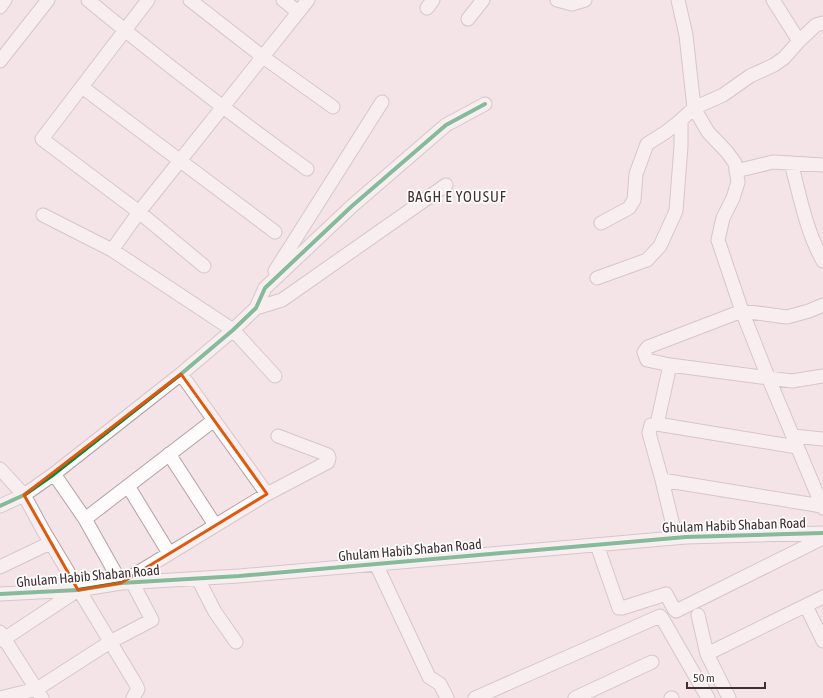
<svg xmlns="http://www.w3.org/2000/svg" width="823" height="698" viewBox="0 0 823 698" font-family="'Asap Condensed',sans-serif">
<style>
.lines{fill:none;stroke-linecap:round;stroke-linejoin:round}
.minor-casing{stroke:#b1a2a5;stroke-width:15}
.minor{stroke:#fdfbfb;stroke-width:13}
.cycleway-casing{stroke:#fff;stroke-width:6}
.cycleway{stroke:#00873e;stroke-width:4}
.marked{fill:none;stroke:#e0570e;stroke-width:3;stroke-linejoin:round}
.labels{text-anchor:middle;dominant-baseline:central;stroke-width:3.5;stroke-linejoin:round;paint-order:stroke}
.street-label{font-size:14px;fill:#402e32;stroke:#fff}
.neighbourhood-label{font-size:15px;letter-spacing:1px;fill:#402e32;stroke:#fff}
</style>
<rect width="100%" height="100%" fill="#f4e4e7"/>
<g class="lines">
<defs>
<path id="minor" d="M88,0c71,59 144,115 219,169
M148,0l-106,139 97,73 65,54
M190,0l73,57 70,50
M283,0l15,12
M557,0l15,4 13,-4
M678,0l8,35 8,73 14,24 19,20 8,11 3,19 -5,16 -10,20 -5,22 24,71 26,66 55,131
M773,0l26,41
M0,7l5,-7
M427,8l6,-8
M468,19l15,-19
M0,61l48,-61
M82,87l193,145
M791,163c9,33 15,68 32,98
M736,171l37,-9 50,3
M43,215l69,35 121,80 42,46
M601,223l28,-15 5,-8 2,-26 11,-30 19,-12 15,-12
M112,250l27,-38 169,-212
M275,271l107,-169
M597,278l50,-18 13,-14 16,-35 5,-65v-26l13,-12 29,-13 27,-19 24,-11 10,-7 15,-17 17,-16 7,-2
M823,305l-14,6 -22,6 -45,-6 -94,36 -4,5 3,8 23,5 122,16 31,-5
M256,308l26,-8 164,-115
M670,365l-13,59 -6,1 -2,8 13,47 14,58
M181,374l86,120
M657,424l140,23
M793,436l30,3
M169,454l46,71
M0,469l24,26 19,35 92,153 3,6 -5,9
M54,474l31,45 36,64 146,-89 61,-32 1,-4 -1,-3 -50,-19
M662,480l160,26
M128,486l41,67
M0,506l24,-11 30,-21 127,-100 52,-44 23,-22 9,-20 87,-82 94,-81 39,-21
M85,519l129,-99
M597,545l22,63h3l44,-14 8,15 2,2 147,-73
M376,564l53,113 11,7 7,14
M0,567l50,-24
M198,579l17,33 21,30
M0,594l78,-4 43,-7 118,-7 447,-39 137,-4
M806,606l17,35
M698,615l9,39 22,44
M0,632l42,66
M0,640l4,-1 74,-49
M707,654l116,-57
M0,698l37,-9 73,-47 42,-22 -20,-38
M475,698l185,-82 2,2 46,80
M575,698l77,-36
M671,698h1"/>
</defs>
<!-- minor casing -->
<use href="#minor" class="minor-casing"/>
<!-- minor -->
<use href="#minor" class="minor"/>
<defs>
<path id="cycleway" d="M0,506l24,-11 30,-21 127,-100 52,-44 23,-22 9,-20 87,-82 94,-81 39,-21
M0,594l78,-4 43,-7 118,-7 447,-39 137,-4"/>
</defs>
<!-- cycleway casing -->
<use href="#cycleway" class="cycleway-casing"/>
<!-- cycleway -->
<use href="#cycleway" class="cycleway"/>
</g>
<!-- marked area -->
<path d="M0 0H823V698H0ZM181,374l86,120 -146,89 -43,7 -54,-95z" fill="#f4e4e7" fill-opacity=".55" fill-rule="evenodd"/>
<path class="marked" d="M181,374l86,120 -146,89 -43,7 -54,-95z"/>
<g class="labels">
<!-- street labels -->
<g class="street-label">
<text transform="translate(734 525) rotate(-2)">Ghulam Habib Shaban Road</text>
<text transform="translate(410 550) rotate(-5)">Ghulam Habib Shaban Road</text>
<text transform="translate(88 576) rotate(-5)">Ghulam Habib Shaban Road</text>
</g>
<!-- neighbourhood labels -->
<g class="neighbourhood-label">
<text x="457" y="196">BAGH E YOUSUF</text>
</g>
</g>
<!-- scale -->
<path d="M687 682v6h78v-6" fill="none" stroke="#402e32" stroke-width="2"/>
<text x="693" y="682" font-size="12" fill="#402e32" stroke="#ffffff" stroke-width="3" paint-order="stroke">50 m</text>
</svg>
